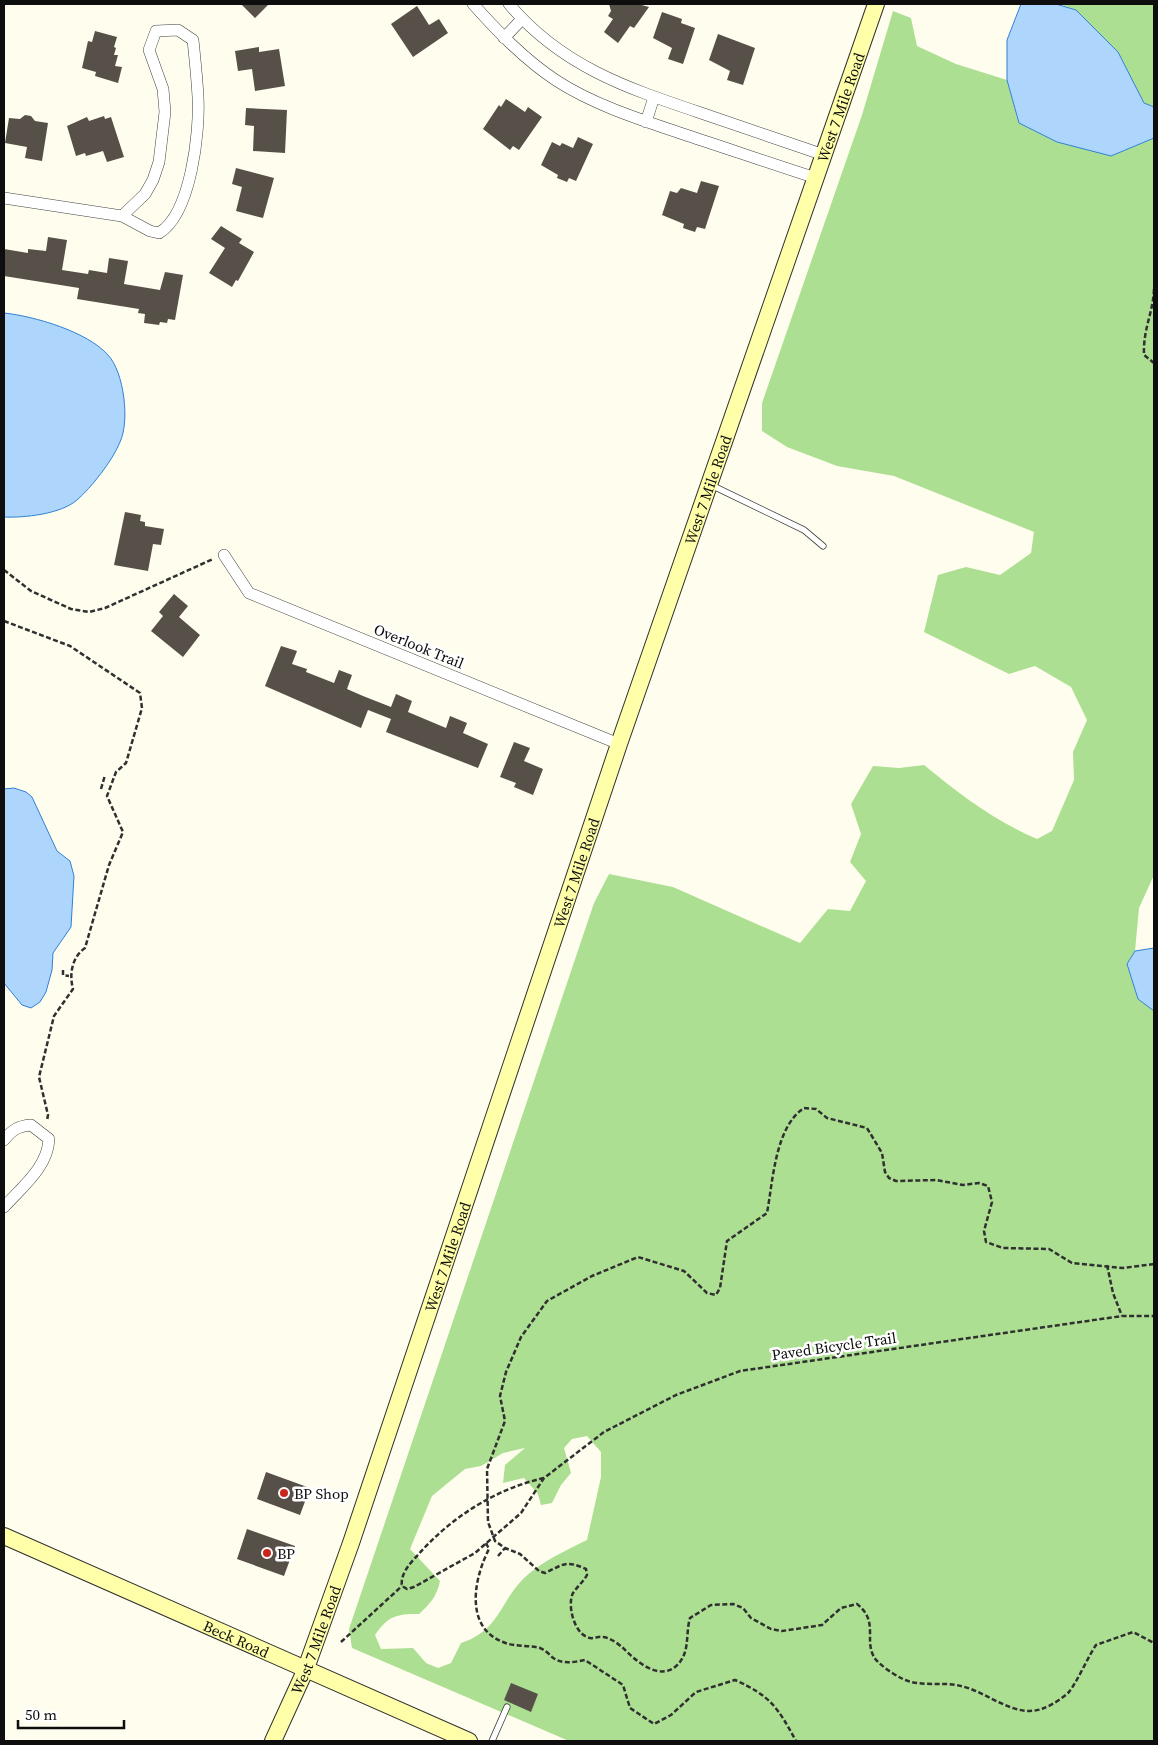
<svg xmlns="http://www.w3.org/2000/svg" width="1158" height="1745" viewBox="0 0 1158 1745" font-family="'Source Serif 4',serif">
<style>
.forest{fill:#acdf92;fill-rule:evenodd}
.water{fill:#aed5fb;stroke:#3081d7}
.building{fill:#575049}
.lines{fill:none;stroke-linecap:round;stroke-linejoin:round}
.lane-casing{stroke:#414141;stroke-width:7}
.street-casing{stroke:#414141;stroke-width:12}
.secondary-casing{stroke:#303030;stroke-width:18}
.path{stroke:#303030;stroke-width:2.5;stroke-dasharray:5 2.5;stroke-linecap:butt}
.lane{stroke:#fff;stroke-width:5.5}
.street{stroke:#fff;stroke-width:11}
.secondary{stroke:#ffffa9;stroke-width:16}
.poi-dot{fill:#c8271b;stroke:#fff;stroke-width:2}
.labels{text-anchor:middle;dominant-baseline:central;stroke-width:5;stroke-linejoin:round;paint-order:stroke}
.street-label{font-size:15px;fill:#0e0e0e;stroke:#fff}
.poi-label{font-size:15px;fill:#0e0e0e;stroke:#fff;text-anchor:start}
</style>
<rect width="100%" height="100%" fill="#fffeee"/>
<!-- forest -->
<path class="forest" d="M1060,4h94v103l-10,-4 -26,-51 -42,-42z
M893,11l18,7 6,28 39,18 51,16 10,37 94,39 43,-18v737l-15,33 -4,43 -8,13 11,35 16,12v730h-585l-217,-93 -3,-19 245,-726 15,-29 64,13 127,56 28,-34 22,2 16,-30 -16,-19 11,-28 -10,-30 22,-38 26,2 25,-3c35,29 71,56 113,74l15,-8 22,-51 -1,-28 14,-32 -16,-33 -36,-21 -26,8 -85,-42 14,-57 28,-8 34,8 31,-22 3,-21 -140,-56 -57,-10 -50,-19 -25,-16v-28l100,-288zM587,1436l14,16v25l-14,63c-22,11 -45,21 -63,38 -25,25 -24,52 -63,65l-10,20 -13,5 -12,-5 -13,-15 -32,1 -6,-14c13,-19 21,-21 44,-21 11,-10 18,-18 21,-33l-30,-32 22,-53 33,-27 16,-3 22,-13 22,-5 -20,17 -2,18 21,-5 14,16 3,11 11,-2 9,-18 10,-12 -7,-25 8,-9z"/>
<!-- water -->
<path class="water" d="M1021,4h35l20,6 42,42 26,51 10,4v31l-43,18 -54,-14 -38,-19 -12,-43v-40z
M4,313c30,3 84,19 104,42 16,17 22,66 12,87 -7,18 -29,46 -43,58 -16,14 -53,18 -73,17z
M14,788l12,4 6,5 25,54 13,10 4,15 -3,51 -18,26 -1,17 -6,22 -6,10 -9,6 -9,-3 -18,-22v-194z
M1154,948v63l-16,-12 -11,-35 8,-13z"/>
<!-- building -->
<path class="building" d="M241,4h28l-14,14z
M609,4h29l11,3 -15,21 -4,-2 -12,17 -14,-11 9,-13 -5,-3 3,-5z
M417,6l12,19 10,-6 9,14 -35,24 -22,-33z
M662,12l20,7 -1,4 14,5 -12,36 -15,-5 4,-11 -19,-10z
M95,31l22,6 -3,10 2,1 -2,7h4l-3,11 7,1 -4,16 -23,-7 1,-4 -14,-4 6,-27 4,1z
M718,34l37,14 -12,37 -16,-5 3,-9 -21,-11z
M259,47v5l20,-3 6,37 -30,5 -3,-22 -14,2 -3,-20z
M506,99l19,13 3,-5 14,10 -23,33 -6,-4 -3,4 -27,-21 16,-24 2,2z
M246,108l41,2 -2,43 -32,-2 1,-25 -9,-1z
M25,115l6,1 4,5 13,2 -6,38 -17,-3 2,-11 -22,-4 4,-25 11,1z
M104,116l1,3 6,-2 13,40 -17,5 -4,-11 -17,5 -1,-3 -9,3 -9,-30 20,-9 2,4z
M578,137l15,7 -17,37 -7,-3 -2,4 -10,-4 1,-3 -17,-10 11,-23 8,4 2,-3 11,5z
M236,168l38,10 -11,40 -27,-7 6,-24 -10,-3z
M701,181l18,5 -14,43 -8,-2 -2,5 -12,-4 1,-4 -22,-9 8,-24 7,2 4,-5 16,5z
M221,226l21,13 -3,4 15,9 -16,29 -2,-1 -4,7 -23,-14 16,-25 -14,-9z
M48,237l19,3 -5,30 26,4 1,-4 18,3 2,-15 19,3 -4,23 36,6 5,-18 18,3 -8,45 -7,-1 -1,4 -7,-1 -1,3 -15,-2 1,-9 -7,-1 1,-4 -62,-10 2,-11 -75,-12v-27l24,4v-4l18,2z
M125,512l16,3 -1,6 5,1v4l19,3 -3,16 -8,-1 -5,27 -34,-6z
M174,594l14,12 -9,11 21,18 -17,22 -32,-26 12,-15 -4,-4z
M281,646l16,5 -5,13 15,5 -1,3 28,11 5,-13 13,5 -5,14 16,7 28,11 5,-13 16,7 -4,11 38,16 4,-12 17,7 -4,10 25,11 -10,24 -92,-36 5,-13 -23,-9 -7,18 -96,-42z
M514,742l16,6 -6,13 19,8 -10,26 -19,-8 2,-4 -16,-6z
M266,1472l44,16 -10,27 -43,-16z
M247,1529l48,17 -11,30 -47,-17z
M511,1683l27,11 -7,18 -27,-12z"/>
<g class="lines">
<defs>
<path id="lane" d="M711,485l93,45 19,16
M492,1741l15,-34"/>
<path id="street" d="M473,4c25,28 52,56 84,77 39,25 85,39 129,54 43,14 86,29 130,43
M509,4c52,62 118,84 192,109 41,14 82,28 123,42
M504,38l18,-19
M646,122l8,-25
M4,198l118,18 28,15 9,2c32,-19 41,-101 39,-136 -1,-19 -3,-38 -5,-57l-15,-10 -22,1 -7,19 14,39 2,23 -6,50 -6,18 -8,14 -23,22
M224,555l25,38 370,151
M4,1140c8,-10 14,-14 27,-15l18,14c-1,28 -27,48 -45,68"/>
<g id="secondary">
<path id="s1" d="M4,1536l465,205"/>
<path id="s2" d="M273,1741l32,-70 46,-128 268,-799 257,-740"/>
</g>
</defs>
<!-- lane casing -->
<use href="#lane" class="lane-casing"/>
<!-- street casing -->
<use href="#street" class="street-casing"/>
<!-- secondary casing -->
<use href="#secondary" class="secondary-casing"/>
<!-- path -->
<path class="path" d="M1154,289c-1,25 -11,39 -10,66l10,8
M4,570l27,21 40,18 18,3 16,-4 108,-49
M4,621l66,25 70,47 2,15 -16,55 -10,9 -9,24 16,36 -14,33 -24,83c-13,9 -16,26 -12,41l-19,27 -15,61 9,38 -1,6
M101,789l4,-14
M63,970v5l6,1
M1154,1264l-31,4 -51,-5 -23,-14 -46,-1 -17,-6 -2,-11 8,-29 -4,-16 -9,-3 -16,2 -27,-5 -40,1 -7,-3 -4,-6 -3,-19 -15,-25 -40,-10 -11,-9 -12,-1c-29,19 -31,73 -37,105l-40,28 -7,47 -4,7 -9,-2 -23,-22 -46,-14 -46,19 -45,25 -26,36 -15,35 -6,24 5,25 -18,48 1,53 7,19 10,7 15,6 19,17 6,2c19,-9 21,-13 41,-4l1,6c-4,7 -10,12 -14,18 -6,12 1,39 14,44 6,3 10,-1 15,0 7,0 15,6 20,10 12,12 35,34 53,20 16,-13 10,-32 15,-49l21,-13 22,-1 10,4 8,10 20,11 11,2 40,-6 19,-17 16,-4c22,17 7,36 17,53 4,7 19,17 27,21 18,10 41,3 60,8 27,6 55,34 83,22 7,-2 20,-11 25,-16 8,-10 19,-35 27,-47l37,-13 21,11
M1107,1265l6,28 9,23
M544,1478c-49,11 -94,40 -127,78 -8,8 -17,19 -15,30l5,3 7,-2 61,-34 46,-40 23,-35 60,-46 72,-37 64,-24 382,-55h32
M486,1543l3,6c-15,29 -25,78 14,93 11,5 25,3 37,6 5,2 9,6 12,9 10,8 22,5 33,3l38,25 7,23 24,16 17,-9 25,-23 39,-12c36,16 43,28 61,61
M498,1556l7,-8
M341,1642l61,-56"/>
<!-- lane -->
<use href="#lane" class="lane"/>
<!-- street -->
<use href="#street" class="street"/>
<!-- secondary -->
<use href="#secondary" class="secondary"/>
</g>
<!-- markers -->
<g class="poi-dot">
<circle cx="284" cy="1493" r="5"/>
<circle cx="267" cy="1553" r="5"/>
</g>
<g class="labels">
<!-- street labels -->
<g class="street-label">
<text stroke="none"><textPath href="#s2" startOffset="1730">West 7 Mile Road</textPath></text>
<text stroke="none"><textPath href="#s2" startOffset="1325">West 7 Mile Road</textPath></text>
<text transform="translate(419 646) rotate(22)">Overlook Trail</text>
<text stroke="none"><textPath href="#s2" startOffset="920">West 7 Mile Road</textPath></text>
<text stroke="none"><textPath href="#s2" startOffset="515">West 7 Mile Road</textPath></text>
<text transform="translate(834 1346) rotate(-8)">Paved Bicycle Trail</text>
<text stroke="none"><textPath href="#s1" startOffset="254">Beck Road</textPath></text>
<text stroke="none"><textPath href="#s2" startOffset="110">West 7 Mile Road</textPath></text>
</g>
<!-- poi labels -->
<g class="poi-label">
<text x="294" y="1493">BP Shop</text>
<text x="277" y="1553">BP</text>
</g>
</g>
<!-- border -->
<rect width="1158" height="1745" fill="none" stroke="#0e0e0e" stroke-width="10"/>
<!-- scale -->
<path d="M18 1720v8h106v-8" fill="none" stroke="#0e0e0e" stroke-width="2.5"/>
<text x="25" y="1720" font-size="15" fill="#0e0e0e" stroke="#ffffff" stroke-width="4" paint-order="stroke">50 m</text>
</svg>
